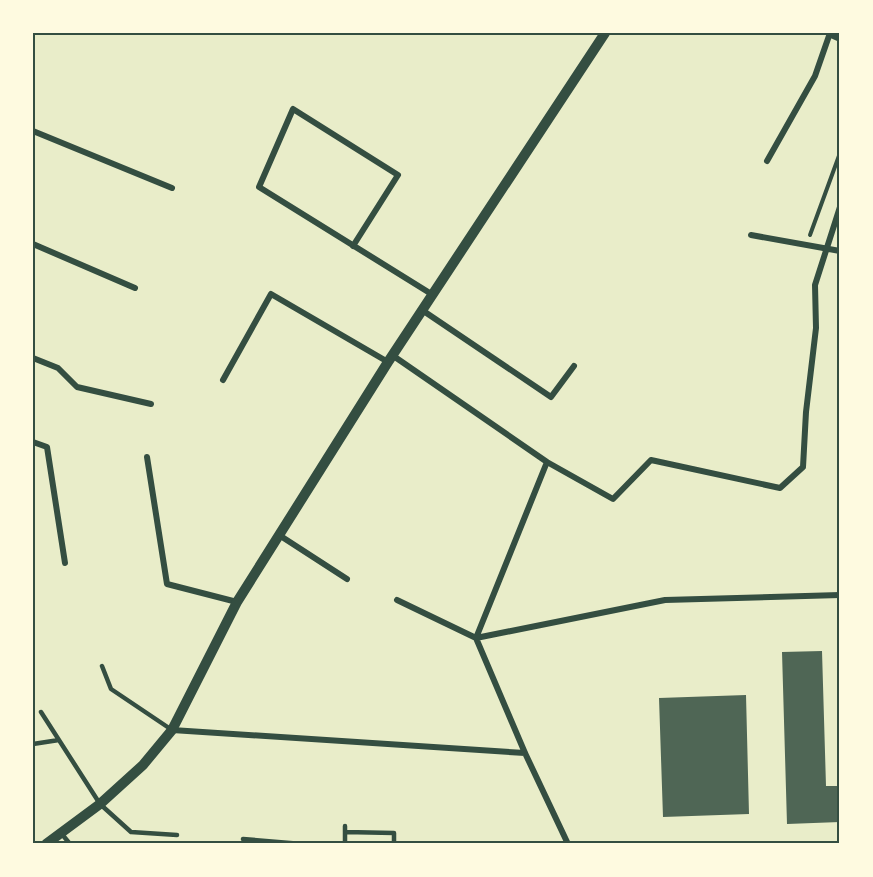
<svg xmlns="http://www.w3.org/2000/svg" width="873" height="877" viewBox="0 0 873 877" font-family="'Fira Sans Condensed',sans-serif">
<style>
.building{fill:#4f6655}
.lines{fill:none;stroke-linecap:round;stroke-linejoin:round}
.path{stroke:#344e41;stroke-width:4}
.service{stroke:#344e41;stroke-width:4.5}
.minor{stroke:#344e41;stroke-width:6}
.tertiary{stroke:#344e41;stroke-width:10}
.neatline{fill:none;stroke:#344e41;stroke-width:2}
</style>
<rect width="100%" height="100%" fill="#e9edc9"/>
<!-- building -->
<path class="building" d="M822,651l4,135h14v36l-53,2 -5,-172z
M746,695l3,119 -86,3 -4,-119z"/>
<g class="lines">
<!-- path -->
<path class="path" d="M810,235l30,-82"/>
<!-- service -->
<path class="service" d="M102,666l9,23 61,41
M41,712l59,92 31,28 46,3
M33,744l26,-4
M345,826v18
M345,832l49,1v11
M61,833l9,11
M243,839l59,5"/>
<!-- minor -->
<path class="minor" d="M829,34l11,5
M33,131l139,57
M767,161l48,-85 15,-43
M840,207l-25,78 1,43 -10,84 -3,55 -23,21 -129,-28 -38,39 -66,-37 -71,176 189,-38 175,-5
M751,235l89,16
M33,244l102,44
M353,246l45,-71 -105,-66 -34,78 174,108
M422,310l129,87 23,-31
M392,355l155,107
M33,358l25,10 19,19 74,17
M223,380l48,-86 117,68
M33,442l14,5 18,116
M147,457l20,127 70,18
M279,535l68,44
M397,600l79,38 49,115 43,91
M172,730l353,23"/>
<!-- tertiary -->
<path class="tertiary" d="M46,844l54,-40 43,-39 29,-35 65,-128 151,-240 217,-329"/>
</g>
<!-- border -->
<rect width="873" height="877" fill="none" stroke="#fefae0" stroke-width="69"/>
<rect x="34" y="34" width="804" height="808" class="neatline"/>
</svg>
